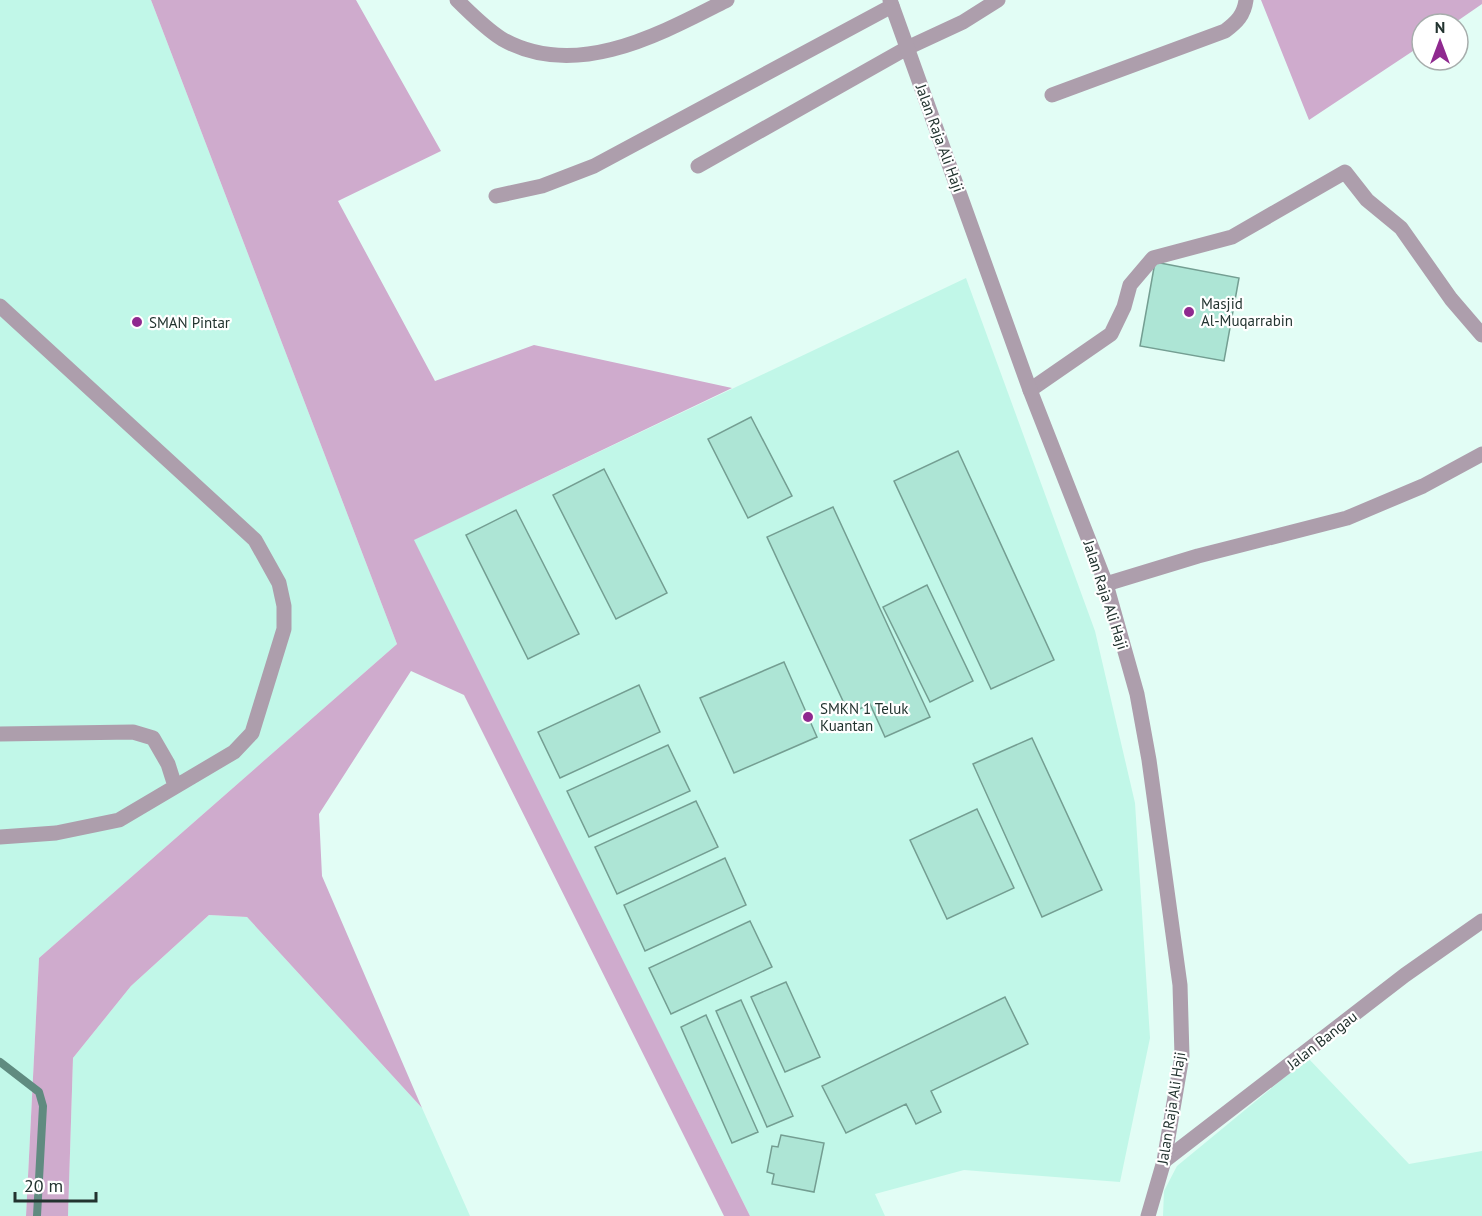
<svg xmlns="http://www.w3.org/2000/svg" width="1482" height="1216" viewBox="0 0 1482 1216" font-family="'PT Sans',sans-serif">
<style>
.built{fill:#c1f7e8}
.forest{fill:#cfabcd}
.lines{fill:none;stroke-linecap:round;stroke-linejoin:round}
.stream{stroke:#608b80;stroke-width:8}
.building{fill:#ade5d5;stroke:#749e92;stroke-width:1.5}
.service{stroke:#ad9eac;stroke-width:15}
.minor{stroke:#ad9eac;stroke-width:15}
.tertiary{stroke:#ad9eac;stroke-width:15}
.poi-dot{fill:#8f298f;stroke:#fff;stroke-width:2}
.labels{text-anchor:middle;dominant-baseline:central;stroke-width:4.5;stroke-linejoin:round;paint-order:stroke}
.street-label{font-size:15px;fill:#22332f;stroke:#fff}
.poi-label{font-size:15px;fill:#22332f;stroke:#fff;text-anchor:start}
</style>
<rect width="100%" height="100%" fill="#e2fdf5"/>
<!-- built -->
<path class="built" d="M0,0h151l246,644 -358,314 -13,258h-26z
M966,278l129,353 40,172 15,235 -30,144 -156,-12 -89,24 10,22h-135l-337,-676z
M209,915l38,2 175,191 48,108h-402l5,-158 58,-72z
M1308,1058l101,106 73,-13v65h-319l1,-25 13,-25z"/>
<!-- forest -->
<path class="forest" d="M151,0h205l85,151 -103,50 97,180 99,-36 198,43 -318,152 336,676h-26l-260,-521 -53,-24 -92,143 3,62 100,232 -175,-191 -38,-2 -78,71 -58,72 -5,158h-42l13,-258 358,-314z
M1261,0h221v4l-29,20h-31v21l-113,75z"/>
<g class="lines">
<!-- stream -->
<path class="stream" d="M0,1062l39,30 4,14 -6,110"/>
</g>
<!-- building -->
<path class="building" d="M1155,262l84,16 -15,83 -84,-15z
M751,417l41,79 -44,22 -40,-79z
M958,451l96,209 -63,29 -97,-208z
M604,469l63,124 -51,26 -63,-124z
M833,507l97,210 -45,20 -15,-33 -21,10 -82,-177z
M516,510l63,124 -51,25 -62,-124z
M927,585l46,96 -43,21 -47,-95z
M784,662l33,75 -83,36 -34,-75z
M639,685l21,47 -100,46 -22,-46z
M1032,738l70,152 -60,27 -69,-153z
M668,745l22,46 -101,46 -22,-46z
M696,801l22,46 -101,47 -22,-47z
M977,809l37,79 -67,31 -37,-79z
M725,858l21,47 -101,46 -21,-46z
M750,921l22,46 -101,47 -22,-46z
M786,982l34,75 -35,15 -34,-75z
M1005,997l23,47 -97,47 10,21 -25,12 -10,-20 -60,29 -24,-47z
M741,1000l52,116 -26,11 -51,-116z
M706,1015l52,117 -26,11 -51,-116z
M781,1135l43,8 -10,49 -42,-8 2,-10 -7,-2 5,-26 6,1z"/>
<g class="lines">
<!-- service -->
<path class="service" d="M0,306l255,234 24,43 5,23v23l-32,104 -18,19 -115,68 -63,13 -56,4
M0,734l133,-2 20,6 15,26 7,22"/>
<!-- minor -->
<path class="minor" d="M457,0c13,13 29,29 45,39 74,42 158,-5 225,-39
M1052,95l173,-64c12,-9 19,-16 21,-31
M698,166l209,-118 56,-26 35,-22
M496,196l46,-10 52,-20 298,-160
M1030,390l81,-56 13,-27 6,-22 23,-27 79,-21 113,-65 22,28 34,28 50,71 31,36
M1106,584l92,-28 149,-38 76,-32 59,-32
M1164,1161l241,-186 77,-54"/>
<!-- tertiary -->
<path class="tertiary" d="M890,0l140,390 76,194 31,110 12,66 31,225 2,71 -18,105 -16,55"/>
</g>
<!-- markers -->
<g class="poi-dot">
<circle cx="1189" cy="312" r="6"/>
<circle cx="137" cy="322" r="6"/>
<circle cx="808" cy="717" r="6"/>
</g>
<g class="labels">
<!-- street labels -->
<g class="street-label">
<text transform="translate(940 138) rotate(70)">Jalan Raja Ali Haji</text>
<text transform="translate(1106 595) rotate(72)">Jalan Raja Ali Haji</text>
<text transform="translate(1322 1040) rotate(-38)">Jalan Bangau</text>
<text transform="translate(1171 1108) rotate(-81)">Jalan Raja Ali Haji</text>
</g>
<!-- poi labels -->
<g class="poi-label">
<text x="1201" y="303">Masjid<tspan x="1201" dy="17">Al-Muqarrabin</tspan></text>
<text x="149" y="322">SMAN Pintar</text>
<text x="820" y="708">SMKN 1 Teluk<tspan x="820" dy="17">Kuantan</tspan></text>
</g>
</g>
<!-- north arrow -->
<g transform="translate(1440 42)"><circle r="28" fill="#ffffff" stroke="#a7adac" stroke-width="1.5"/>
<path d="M0-4.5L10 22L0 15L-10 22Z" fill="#8f298f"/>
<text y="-9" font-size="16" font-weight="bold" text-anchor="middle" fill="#22332f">N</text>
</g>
<!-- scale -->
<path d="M15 1192v9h81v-9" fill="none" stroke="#22332f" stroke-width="3"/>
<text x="24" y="1192" font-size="18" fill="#22332f" stroke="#ffffff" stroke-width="4.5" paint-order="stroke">20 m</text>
</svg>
